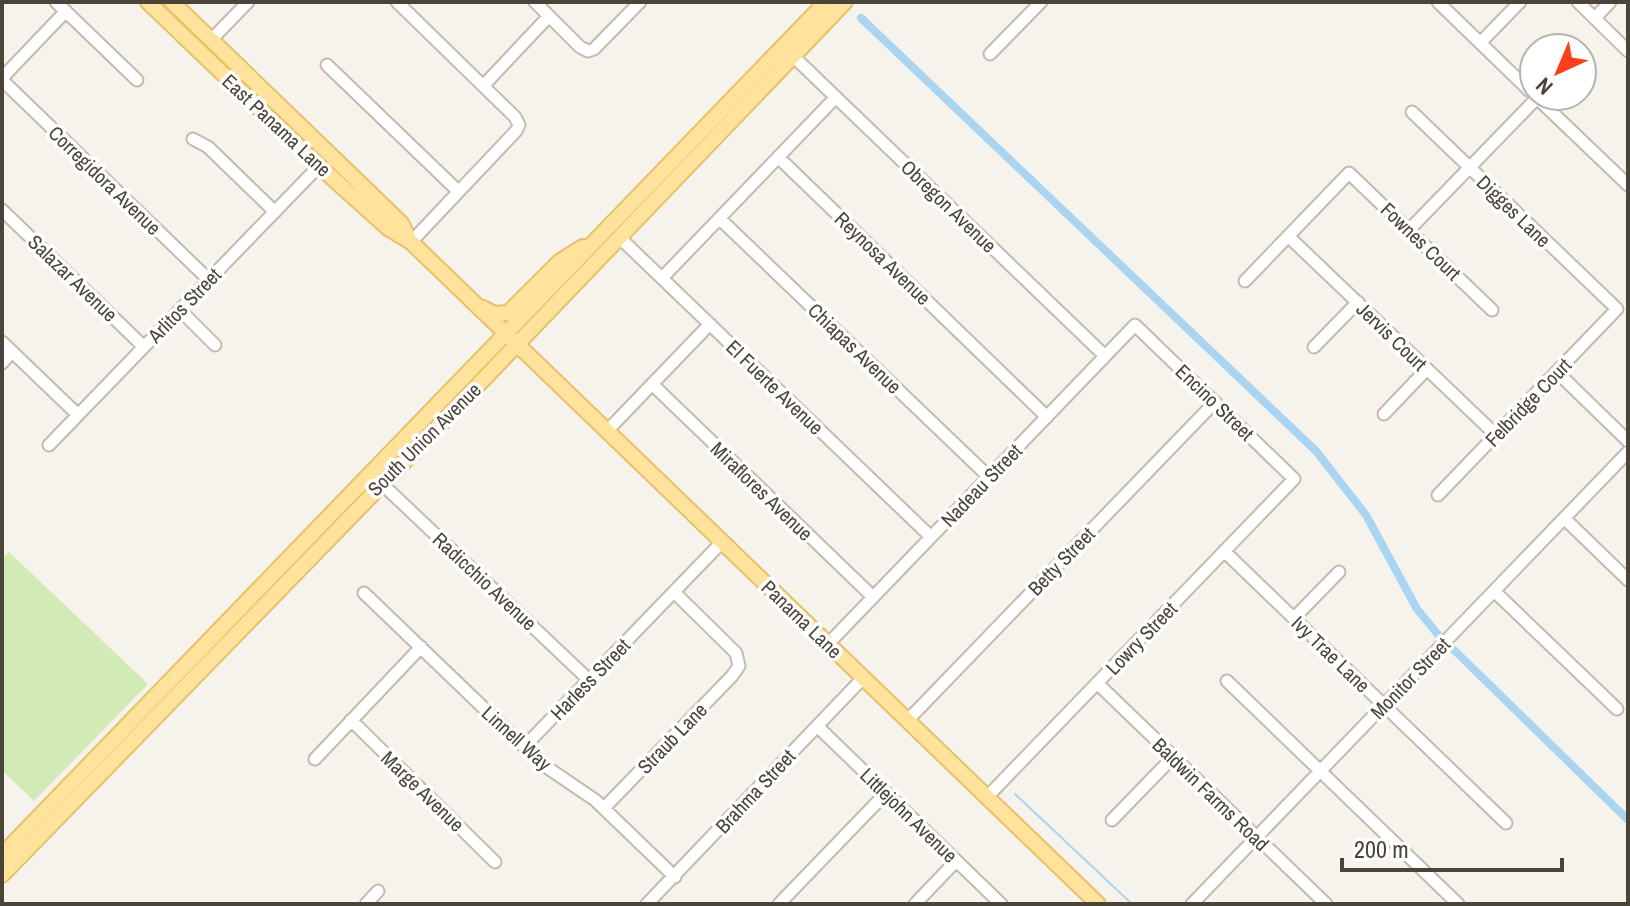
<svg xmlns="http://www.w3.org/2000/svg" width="1630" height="906" viewBox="0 0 1630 906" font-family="'Archivo Narrow',sans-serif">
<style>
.green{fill:#d2eab5}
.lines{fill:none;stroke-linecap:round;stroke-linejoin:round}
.stream{stroke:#a9d4f2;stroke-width:2}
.canal{stroke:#a9d4f2;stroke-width:8}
.minor-casing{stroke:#c2bbae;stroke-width:15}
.major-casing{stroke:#e6c16a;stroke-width:18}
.minor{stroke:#fff;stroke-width:11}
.major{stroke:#ffe39c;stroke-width:14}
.labels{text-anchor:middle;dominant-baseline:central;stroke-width:7;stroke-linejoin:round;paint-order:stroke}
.street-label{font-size:20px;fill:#4b4439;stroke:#fff}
</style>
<rect width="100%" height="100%" fill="#f6f3ec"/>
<!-- green -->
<path class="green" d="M9,552l139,132 -114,117 -32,-31v-211z"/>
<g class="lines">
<!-- stream -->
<path class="stream" d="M1015,794l117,110"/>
<!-- canal -->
<path class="canal" d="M861,18l455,433 50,64 51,94 23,28
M1450,646l178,174"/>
<defs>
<path id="minor" d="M56,2l81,78
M397,2l118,115 4,8 -3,6 -105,111
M535,2l45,45 8,4 6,-2 46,-47
M1438,2l96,93
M1578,2l50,49
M1595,18l15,-16
M211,40l37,-38
M1480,43l40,-41
M990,54l51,-52
M793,56l312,300
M327,65l131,126
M2,78l64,-67
M2,80l207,200
M484,85l65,-69
M1535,96l93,89
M1412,112l205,197 -179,186
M193,139l15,8 67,65
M778,157l269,260
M2,210l142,137
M720,219l269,258
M1409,230l128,-132
M1288,236l208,199
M619,237l312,300
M662,278l174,-181
M1245,281l104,-108 143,137
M180,310l35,35
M2,342l76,73
M1314,347l44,-45
M2,363l10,-11
M1557,372l71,69
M652,384l221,213
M1384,414l43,-45
M607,431l103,-107
M49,445l270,-279
M381,483l208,197
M1564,518l64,62
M1224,551l282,272
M1494,591l123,118
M364,593l178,171 53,36 80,77
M1294,618l45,-46
M828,644l307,-319 159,154 -307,318
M1227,681l231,223
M1097,683l229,221
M351,720l144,142
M907,721l308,-319
M817,726l184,178
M524,747l198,-205
M315,759l106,-112
M604,808l128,-132 7,-10 -3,-13 -62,-61
M1112,820l61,-63
M366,904l12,-13
M647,904l216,-226
M779,904l107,-111
M915,904l41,-43
M1192,904l436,-452"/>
<path id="major" d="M148,2l171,164 69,62 23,14 687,662
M172,2l229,221 9,18
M483,308l11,6 14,-1 51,-51 24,-15
M2,855l824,-853
M2,875l431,-443 412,-430"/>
</defs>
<!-- minor casing -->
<use href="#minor" class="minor-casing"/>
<!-- major casing -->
<use href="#major" class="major-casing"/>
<!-- minor -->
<use href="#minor" class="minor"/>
<!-- major -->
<use href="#major" class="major"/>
</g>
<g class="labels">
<!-- street labels -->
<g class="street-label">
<text transform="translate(277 125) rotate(43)">East Panama Lane</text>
<text transform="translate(105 180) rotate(44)">Corregidora Avenue</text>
<text transform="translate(949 206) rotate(44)">Obregon Avenue</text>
<text transform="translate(1514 211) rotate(44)">Digges Lane</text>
<text transform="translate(1421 241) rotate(44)">Fownes Court</text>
<text transform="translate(883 258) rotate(44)">Reynosa Avenue</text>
<text transform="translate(73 278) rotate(44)">Salazar Avenue</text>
<text transform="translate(184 305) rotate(-46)">Arlitos Street</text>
<text transform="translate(1392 336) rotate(44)">Jervis Court</text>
<text transform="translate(855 348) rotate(44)">Chiapas Avenue</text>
<text transform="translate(775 387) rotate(44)">El Fuerte Avenue</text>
<text transform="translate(1215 402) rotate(44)">Encino Street</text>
<text transform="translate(1528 402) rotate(-46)">Felbridge Court</text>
<text transform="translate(424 439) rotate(-45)">South Union Avenue</text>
<text transform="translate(981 485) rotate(-46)">Nadeau Street</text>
<text transform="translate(762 491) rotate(44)">Miraflores Avenue</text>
<text transform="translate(1061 561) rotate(-46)">Betty Street</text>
<text transform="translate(485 581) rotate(43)">Radicchio Avenue</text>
<text transform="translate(802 619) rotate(44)">Panama Lane</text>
<text transform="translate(1141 638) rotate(-46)">Lowry Street</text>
<text transform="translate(1331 654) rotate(44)">Ivy Trae Lane</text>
<text transform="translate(1410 678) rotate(-46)">Monitor Street</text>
<text transform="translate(590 679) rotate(-46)">Harless Street</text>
<text transform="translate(517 738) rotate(42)">Linnell Way</text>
<text transform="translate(672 738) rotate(-46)">Straub Lane</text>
<text transform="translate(423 791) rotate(44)">Marge Avenue</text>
<text transform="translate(755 791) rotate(-47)">Brahma Street</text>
<text transform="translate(1211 794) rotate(44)">Baldwin Farms Road</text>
<text transform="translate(909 815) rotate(44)">Littlejohn Avenue</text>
</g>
</g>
<!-- border -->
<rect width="1630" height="906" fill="none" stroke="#4b4439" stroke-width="8"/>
<!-- north arrow -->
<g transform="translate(1558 72) rotate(224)"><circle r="38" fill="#ffffff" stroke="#b7b4b0" stroke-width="2"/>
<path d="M0-6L14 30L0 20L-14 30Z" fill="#fc3f1d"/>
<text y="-12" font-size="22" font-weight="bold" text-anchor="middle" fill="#4b4439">N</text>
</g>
<!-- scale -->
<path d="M1342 858v12h220v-12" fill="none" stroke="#4b4439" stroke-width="4"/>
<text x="1354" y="858" font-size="24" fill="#4b4439" stroke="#ffffff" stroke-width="6" paint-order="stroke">200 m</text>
</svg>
